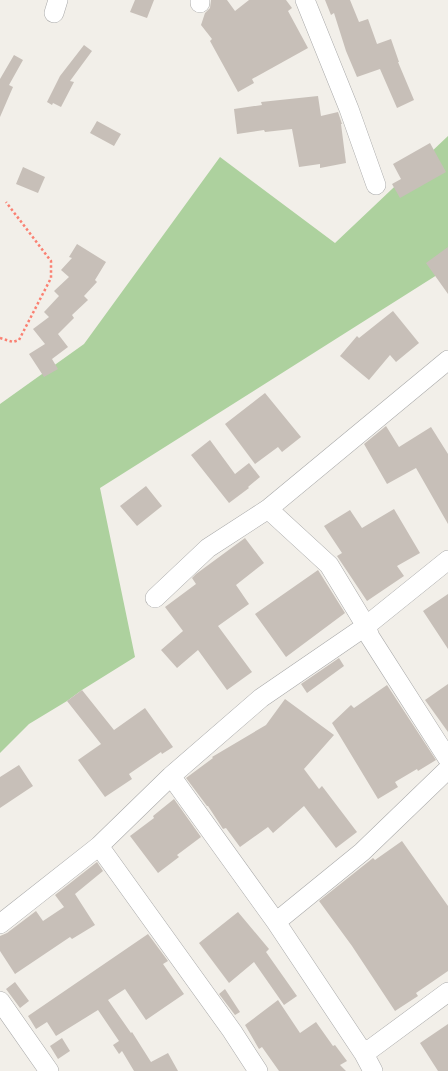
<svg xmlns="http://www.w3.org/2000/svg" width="448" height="1071" viewBox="0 0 448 1071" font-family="'Work Sans',sans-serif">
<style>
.forest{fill:#add19e}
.building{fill:#c7bfb8}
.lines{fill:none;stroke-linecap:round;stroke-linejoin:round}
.minor-casing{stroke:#a9a9a9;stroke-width:20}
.path{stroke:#fa8072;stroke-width:2.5;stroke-dasharray:2.5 2.5;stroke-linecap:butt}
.minor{stroke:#fff;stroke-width:19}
</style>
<rect width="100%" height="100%" fill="#f2efe9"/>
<!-- forest -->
<path class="forest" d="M448,136v132l-348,220 35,169 -53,33 -15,11 -38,23 -29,29v-349l84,-60 136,-187 115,86z"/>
<!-- building -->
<path class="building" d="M135,0h19l-7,18 -17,-6z
M211,0h16l8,11 14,-11h37l6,8 -4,3 20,37 -56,31 2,4 -16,9 -28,-51 2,-2 -11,-14 4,-12 5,-5z
M325,0h25l9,22 9,-3 9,25 14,-5 8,23h-1l16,38 -17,8 -17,-39 -23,8 -11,-26 -12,-38 -3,2z
M84,45l8,6 -22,30 4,1 -13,25 -8,-4 -1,2 -5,-3 13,-26z
M14,55l9,5 -14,25 4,2 -13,30v-38z
M318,96l3,20 17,-4 4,12h-1l5,39 -26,5v-4l-21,3 -7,-38 -27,3 -1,-2 -27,4 -3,-25 28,-4 -1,-3z
M97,121l24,13 -7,12 -24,-13z
M430,143l16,29 -46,26 -8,-14 9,-5 -8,-15z
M23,167l22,10 -7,16 -22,-9z
M77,244l29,18 -11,18 2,2 -13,14 4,4 -16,15 2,3 -16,16 10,13 -16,12 6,10 -14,8 -15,-23 16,-10 -12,-15 16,-12 -5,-5 15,-16 -5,-5 15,-14 -8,-7 11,-12 -3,-1z
M448,247v47l-22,-31z
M393,311l26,32 -23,19 -6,-7 -21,25 -29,-24 17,-20 2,2z
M265,393l36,44 -19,15 -4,-5 -23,17 -30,-40z
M386,426l13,21 32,-20 17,27v70l-32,-56 -29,16 -23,-40z
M210,440l25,34 14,-11 11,14 -12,10 1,1 -20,15 -38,-48z
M146,486l16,20 -25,20 -17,-20z
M394,509l26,44 -23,13 7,10 -37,25 -30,-45 5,-3 -18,-27 26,-16 12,18z
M245,538l19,25 -28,22 13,19 -31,22 34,46 -25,18 -29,-40 -21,18 -16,-18 22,-19 -18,-24 31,-23 -4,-6 4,-4z
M318,570l27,43 -59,44 -31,-43z
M448,594v55l-25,-38z
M339,658l5,8 -37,27 -6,-9z
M448,684v48l-23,-32z
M387,685l49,75 -18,11 -1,-2 -22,13 3,5 -20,12 -46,-76 19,-18 3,3z
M82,690l32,40 31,-22 28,39 -11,7 -1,-2 -32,22 3,5 -27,18 -27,-37 23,-16 -34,-43z
M285,699l49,36 -30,34 15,20 3,-3 35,46 -21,16 -32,-42 -31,27 -5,-6 -28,20 -14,-19 -3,1 -15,-23h-1l-21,-28 27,-20 -1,-1 54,-32z
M19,765l14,21 -33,22v-31z
M174,799l27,38 -24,18 2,2 -21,16 -28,-37 24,-18 -1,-2z
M402,841l46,65v65l-32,22 2,3 -23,15 -43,-65 -33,-45 54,-43 2,2z
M97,862l6,9 -28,23 20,31 -23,14 -2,-2 -55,37 -15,-23v-15l7,-3 29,-22 7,10 21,-14 -9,-12z
M238,912l31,37 -3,3 31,44 -13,9 -30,-43 -25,21 -30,-40z
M148,934l20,27 -5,3 21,30 -38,26 -21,-31 -17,11 23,33 1,-1 19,30 17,-9 10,18h-44l-12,-20 -3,3 -6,-9 6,-4 -21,-31 -42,26 -9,-14 -11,7 -8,-13z
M15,982l14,19 -9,7 -14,-19z
M225,989l15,23 -5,3 -16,-21z
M278,1000l22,33 16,-11 17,24 2,-1 12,16 -7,4 6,6h-67l-17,-24 -3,2 -14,-24z
M448,1024v47h-10l-18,-28z
M62,1038l8,13 -12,8 -8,-13z"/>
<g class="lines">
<defs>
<path id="minor" d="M305,0l44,109 27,76
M200,3v-3
M54,13l4,-13
M268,509l61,56 37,61 4,11 78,122
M155,598l53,-50 60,-39 180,-149
M171,776l105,146 88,132 9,17
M99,846l133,185 26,40
M276,922l86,-70 86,-83
M0,924l99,-78 72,-70 90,-78 105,-72 82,-66
M0,1001l49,70
M364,1054l84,-62"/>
</defs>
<!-- minor casing -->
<use href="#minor" class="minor-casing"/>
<!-- path -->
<path class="path" d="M0,338l13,4 6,-2 32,-62v-17l-45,-59"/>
<!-- minor -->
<use href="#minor" class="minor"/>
</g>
</svg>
